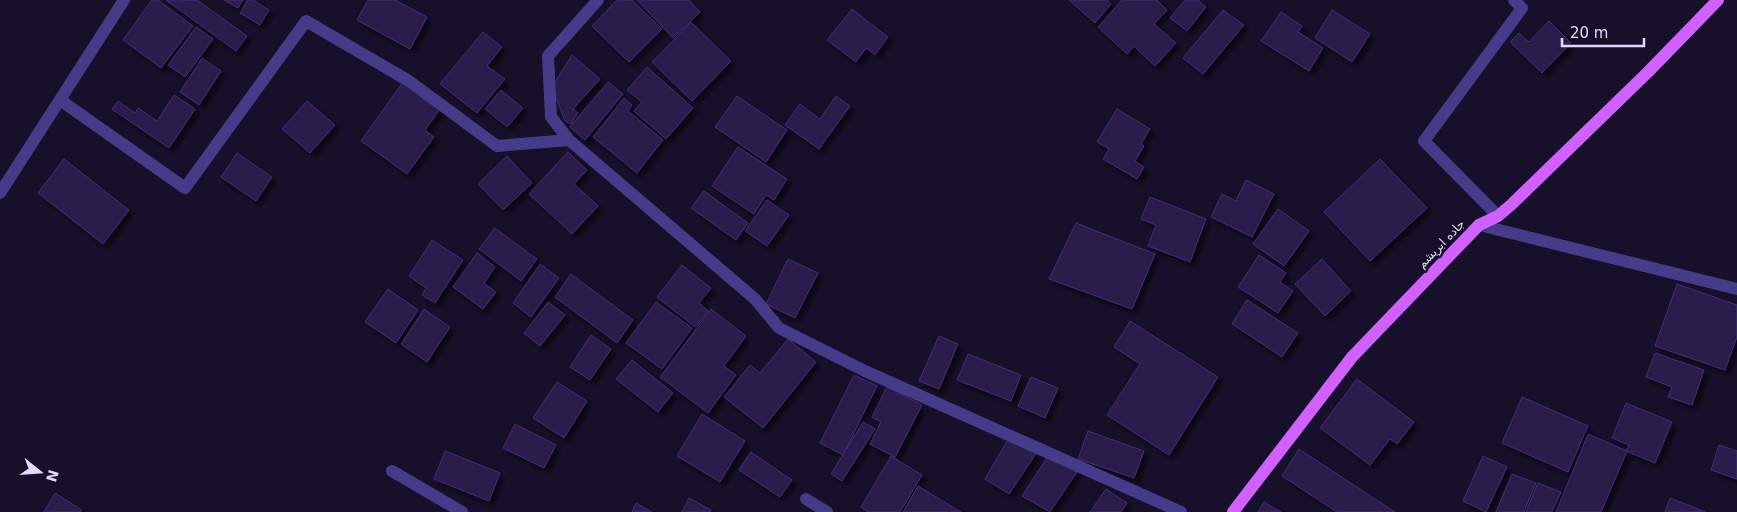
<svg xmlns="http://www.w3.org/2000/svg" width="1737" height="512" viewBox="0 0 1737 512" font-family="'DejaVu Sans','Noto Naskh Arabic',sans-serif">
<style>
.building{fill:#2a1c4b;stroke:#432e77;filter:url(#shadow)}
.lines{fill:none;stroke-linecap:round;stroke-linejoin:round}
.minor{stroke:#453b89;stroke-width:12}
.major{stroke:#d061ff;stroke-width:12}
.labels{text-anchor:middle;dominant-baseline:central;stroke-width:5;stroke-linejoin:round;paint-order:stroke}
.street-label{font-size:12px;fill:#e1daff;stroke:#17102a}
</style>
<defs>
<filter id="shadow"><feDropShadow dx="4.5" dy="4.5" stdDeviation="2.5" flood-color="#0009"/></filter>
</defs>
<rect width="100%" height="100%" fill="#17102a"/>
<!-- building -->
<path class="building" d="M152,0h6l35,26 -32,42 -38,-28z
M166,0h31l50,36 -11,15z
M224,0h19l-5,8z
M248,0h5l16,10 -9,15 -20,-12z
M368,0h27l32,17 -17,32 -53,-29z
M617,0h15l30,29 -33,33 -37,-36z
M637,0h52l11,12 -27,26z
M1069,0h38l4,4 -16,19z
M1122,0h35l10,10 -13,14 22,19 -21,23 -21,-20 -7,8 -29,-27z
M1185,0h13l8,7 -19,24 -17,-13z
M852,9l36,28 -13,18 -9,-7 -10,14 -29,-22z
M1223,10l21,15 -41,49 -20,-16z
M1332,10l38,24 -18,28 -37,-24z
M1281,12l21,14 -4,6 25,16 -14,23 -48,-30z
M1549,21l22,22 -29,30 -32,-31 9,-9 10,9z
M691,22l40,39 -39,40 -40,-39z
M196,27l17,12 -28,38 -17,-12z
M483,32l19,15 -15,19 18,13 -28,34 -37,-29z
M572,55l28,24 -27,30 5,4 -7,11 -6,-3 -13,-34z
M202,58l19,13 -22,34 -19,-13z
M647,67l46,41 -27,31 -32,-28 8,-9 -15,-12z
M403,82l37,27 -15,21 9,7 -27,37 -46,-33z
M608,82l15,12 -38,46 -15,-13z
M501,90l22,18 -16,19 -22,-18z
M174,95l21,14 -26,39 -57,-39 6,-8 17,12 3,-5 19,13z
M737,96l50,34 -21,32 -51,-35z
M836,96l14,10 -31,43 -34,-24 15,-21 20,15z
M624,98l8,7 -4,6 35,29 -26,33 -44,-36z
M307,101l28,24 -25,28 -28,-24z
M1117,109l33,20 -9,15 3,2 -9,15 9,6 -7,12 -34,-20 6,-10 -12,-7z
M738,147l49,32 -13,21 -8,-5 -12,19 -42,-28z
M568,152l19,18 -13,14 24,22 -26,28 -43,-40z
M237,153l35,24 -16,24 -35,-24z
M507,156l25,27 -29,27 -25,-26z
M64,159l65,51 -26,34 -65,-51z
M1380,159l47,49 -57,53 -46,-49z
M1246,180l28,14 -22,43 -41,-20 11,-23 14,7z
M704,191l44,32 -12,17 -45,-32z
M1150,197l56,22 -16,43 -42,-16 8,-21 -15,-6z
M767,200l22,15 -22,31 -22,-15z
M1278,209l31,22 -25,35 -31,-22z
M1076,223l79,31 -23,55 -83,-30z
M495,228l42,31 -16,22 -42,-32z
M432,240l31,20 -28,43 -13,-8 4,-7 -17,-12z
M477,253l18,14 -11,16 12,9 -13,17 -30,-22z
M1259,255l27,18 -6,9 13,9 -15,22 -40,-26z
M788,259l30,14 -23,45 -29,-14z
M1322,259l29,32 -26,25 -30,-32z
M540,264l19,14 -28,39 -18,-14z
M682,265l29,23 -12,15 9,8 -13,16 -38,-30z
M571,274l62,46 -16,23 -62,-46z
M1677,284l60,21v32l-12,33 -70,-24z
M388,289l30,21 -22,33 -31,-21z
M1247,300l51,33 -16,24 -50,-33z
M548,302l17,13 -25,31 -16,-13z
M656,302l36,26 -30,41 -36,-26z
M424,309l26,18 -23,35 -26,-18z
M711,309l35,27 -22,30 12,9 -28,38 -48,-36z
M1130,321l88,56 -49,78 -62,-40 33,-51 -26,-17z
M591,335l20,14 -21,31 -20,-13z
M939,336l19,8 -19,45 -20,-8z
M788,339l28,23 -53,66 -39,-31 26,-32 10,8z
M1655,353l49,17 -12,35 -24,-8 4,-10 -26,-10z
M968,354l53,21 -10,26 -54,-21z
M632,360l41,33 -15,19 -42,-33z
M854,375l23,11 -34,69 -23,-12z
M1031,377l27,11 -13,30 -27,-12z
M1357,379l57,43 -17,22 -7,-5 -20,26 -50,-37z
M557,382l30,19 -23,37 -31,-20z
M887,387l35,18 -27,52 -25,-13 11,-22 -9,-5z
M1522,397l66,29 -20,46 -66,-29z
M1626,403l46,19 -17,41 -29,-12 3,-6 -17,-7z
M702,414l43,27 -25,41 -43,-26z
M863,422l12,7 -33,52 -11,-7z
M515,424l41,21 -12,23 -41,-20z
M1088,431l56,20 -10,27 -56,-19z
M1588,434l39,17 -26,61h-45z
M1009,438l28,14 -28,42 -24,-15z
M1719,445l18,6v28l-26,-9z
M1299,449l96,63h-58l-55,-36z
M445,451l55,22 -11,28 -55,-22z
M751,452l41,28 -12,17 -41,-27z
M891,456l31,19 -22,37h-32l-7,-5z
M1048,456l29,16 -27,40 -28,-16z
M1483,456l24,11 -21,45 -23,-11z
M1512,474l24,9 -12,29h-28z
M1538,483l23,9 -9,20h-26z
M918,486l43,26h-58z
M1106,489l21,14 -6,9h-31z
M55,493l27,17 -2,2h-36z
M689,498l22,12 -1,2h-28z
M1670,498l35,14h-40z
M1264,502l17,10h-23z
M636,503l16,9h-20z"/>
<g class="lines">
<!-- minor -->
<path class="minor" d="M598,0l-50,56 3,61 18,23 186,159 24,29 86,43 316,141
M60,100l125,88 121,-167 103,60 88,65 72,-6
M0,193l124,-193
M1498,216l-74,-75 98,-133 -8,-8
M1479,225l258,64
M392,471l70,41
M806,499l21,13"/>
<!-- major -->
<path class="major" d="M1233,512l119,-155 127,-132 19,-9 13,-11 137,-133 70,-72"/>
</g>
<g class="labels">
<!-- street labels -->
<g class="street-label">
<text transform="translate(1441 244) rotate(-46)">جاده ابریشم</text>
</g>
</g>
<!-- north arrow -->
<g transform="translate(40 472) rotate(107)" stroke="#17102a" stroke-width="4" paint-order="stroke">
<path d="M0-4L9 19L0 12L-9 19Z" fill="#e1daff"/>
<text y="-8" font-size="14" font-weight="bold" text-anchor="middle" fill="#e1daff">N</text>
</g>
<!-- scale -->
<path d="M1562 38v8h82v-8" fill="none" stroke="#e1daff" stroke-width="2.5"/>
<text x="1570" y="38" font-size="15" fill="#e1daff" stroke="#17102a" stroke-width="4" paint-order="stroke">20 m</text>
</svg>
